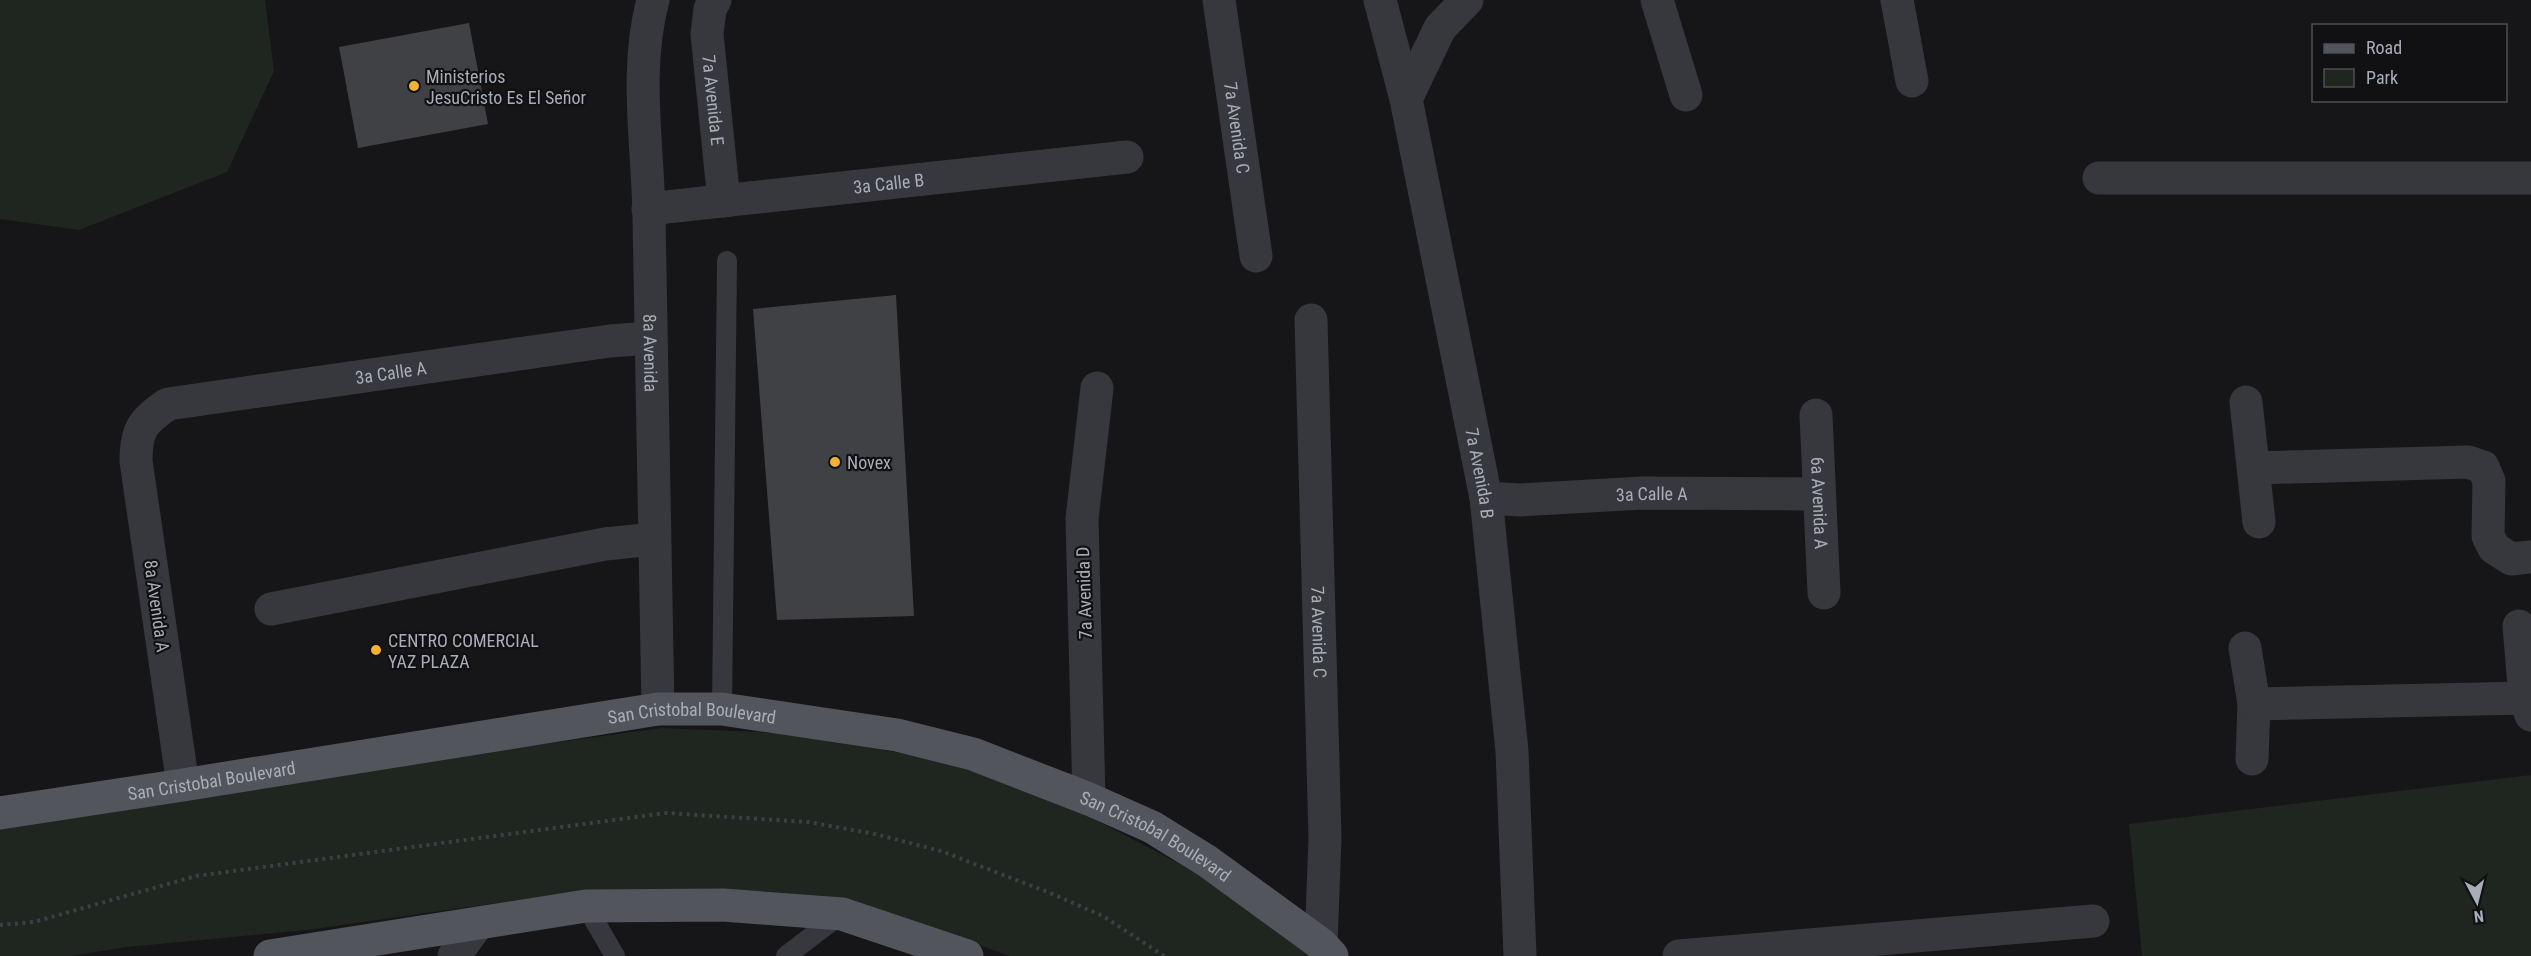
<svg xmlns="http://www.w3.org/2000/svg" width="2531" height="956" viewBox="0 0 2531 956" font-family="'Roboto Condensed',sans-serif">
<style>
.green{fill:#1e261f}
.building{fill:#404145}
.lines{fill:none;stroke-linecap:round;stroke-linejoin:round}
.path{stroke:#3d3f44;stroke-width:4;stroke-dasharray:3 4.5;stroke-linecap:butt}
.service{stroke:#37383d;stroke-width:20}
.minor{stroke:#37383d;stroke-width:33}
.primary{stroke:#53555c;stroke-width:33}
.poi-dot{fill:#f2b134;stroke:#111113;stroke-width:2}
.labels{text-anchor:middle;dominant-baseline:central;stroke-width:4.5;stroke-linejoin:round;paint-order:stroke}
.poi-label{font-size:18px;fill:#a8adb8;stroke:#111113;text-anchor:start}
.street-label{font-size:18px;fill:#a8adb8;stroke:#111113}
</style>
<rect width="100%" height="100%" fill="#161618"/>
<!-- green -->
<path class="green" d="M0,0h265l9,71 -47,101 -148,58 -79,-11z
M662,728l142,6 151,30 129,50 119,62 110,80h-303l-161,-57 -111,-8 -235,11 -196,28 -180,17 -56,9h-71v-129l360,-58z
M2531,775v181h-389l-13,-132z"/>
<!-- building -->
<path class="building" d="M469,23l19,101 -130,24 -19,-101z
M896,295l18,321 -137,4 -24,-311z"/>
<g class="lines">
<!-- path -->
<path class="path" d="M0,925l34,-3 162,-46 470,-63 142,9 67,12 66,17 109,42 53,23 61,40"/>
<!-- service -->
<path class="service" d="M722,709l5,-448
M586,906l29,50
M786,956l55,-42"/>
<!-- minor -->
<g class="minor">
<path id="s1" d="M653,0c-19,71 -5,145 -4,217 2,164 5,328 9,492"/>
<path id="s2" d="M715,0l-5,9 -3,25 17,167"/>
<path id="s3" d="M1219,0l37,256"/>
<path id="s4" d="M1380,0l26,99 80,399 26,253 8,205"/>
<path d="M1657,0l29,95"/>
<path d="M1897,0l15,81"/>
<path d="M1406,99l34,-71 27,-28"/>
<path d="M2099,178h432"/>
<path id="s5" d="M648,209l479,-52"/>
<path id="s6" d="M1311,320l14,518 -4,106"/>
<path d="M2246,402l13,120"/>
<path id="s7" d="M1816,415l8,178"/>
<path d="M2255,468l213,-6 15,5 6,14 -1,55 6,12 17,11 20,-2"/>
<path id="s8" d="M1486,498l35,2 121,-7 177,1"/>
<path d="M271,609l334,-65 49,-5"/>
<path d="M2519,626l6,72 6,17"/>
<path d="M2245,648l9,56 -2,55"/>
<path d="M2254,704l271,-6"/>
<path id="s9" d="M183,785l-47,-324c0,-32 7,-40 32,-57l442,-63 40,-3"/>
<path d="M1089,799l-7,-280 15,-131"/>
<path d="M454,956l23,-31"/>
<path d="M1679,956l414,-35"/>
</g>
<!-- primary -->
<g class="primary">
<path id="s10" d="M0,813l183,-28 475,-76h64l175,26 76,19 116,45 63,28 55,34 114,83 11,12"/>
<path d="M270,956l316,-50 137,-1 119,9 125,42"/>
</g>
</g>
<!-- markers -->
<g class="poi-dot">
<circle cx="414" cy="86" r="6"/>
<circle cx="835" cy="462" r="6"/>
<circle cx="376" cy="650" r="6"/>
</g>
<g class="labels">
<!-- poi labels -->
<g class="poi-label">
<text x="426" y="76">Ministerios<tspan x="426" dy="21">JesuCristo Es El Señor</tspan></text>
<text x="847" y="462">Novex</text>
<text x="388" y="640">CENTRO COMERCIAL<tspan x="388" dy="21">YAZ PLAZA</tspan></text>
</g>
<!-- street labels -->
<g class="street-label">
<text stroke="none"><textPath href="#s2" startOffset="102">7a Avenida E</textPath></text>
<text stroke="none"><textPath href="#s3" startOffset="129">7a Avenida C</textPath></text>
<text stroke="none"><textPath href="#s5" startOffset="242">3a Calle B</textPath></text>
<text stroke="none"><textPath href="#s1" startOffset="354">8a Avenida</textPath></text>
<text stroke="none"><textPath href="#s9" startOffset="622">3a Calle A</textPath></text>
<text stroke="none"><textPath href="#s4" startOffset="484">7a Avenida B</textPath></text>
<text stroke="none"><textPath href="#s8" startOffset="166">3a Calle A</textPath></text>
<text stroke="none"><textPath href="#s7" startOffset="88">6a Avenida A</textPath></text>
<text transform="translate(1084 593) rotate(-92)">7a Avenida D</text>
<text transform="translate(157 606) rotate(82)">8a Avenida A</text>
<text stroke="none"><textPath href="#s6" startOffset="312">7a Avenida C</textPath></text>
<text stroke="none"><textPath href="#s10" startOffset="700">San Cristobal Boulevard</textPath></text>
<text stroke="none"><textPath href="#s10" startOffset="214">San Cristobal Boulevard</textPath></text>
<text stroke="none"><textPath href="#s10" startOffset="1186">San Cristobal Boulevard</textPath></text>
</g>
</g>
<!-- legend -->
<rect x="2312" y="24" width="195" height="78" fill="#111113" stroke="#4d4f55" stroke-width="1.5"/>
<rect x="2324" y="44" width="30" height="9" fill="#53555c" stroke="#4d4f55" stroke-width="1.5"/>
<text x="2366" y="54" font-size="18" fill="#a8adb8">Road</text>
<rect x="2324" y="69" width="30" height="18" fill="#1e261f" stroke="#4d4f55" stroke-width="1.5"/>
<text x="2366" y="84" font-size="18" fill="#a8adb8">Park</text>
<!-- north arrow -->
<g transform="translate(2477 902) rotate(173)" stroke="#111113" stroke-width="4.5" paint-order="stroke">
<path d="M0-4.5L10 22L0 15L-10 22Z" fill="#a8adb8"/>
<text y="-9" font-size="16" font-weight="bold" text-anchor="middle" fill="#a8adb8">N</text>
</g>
</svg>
